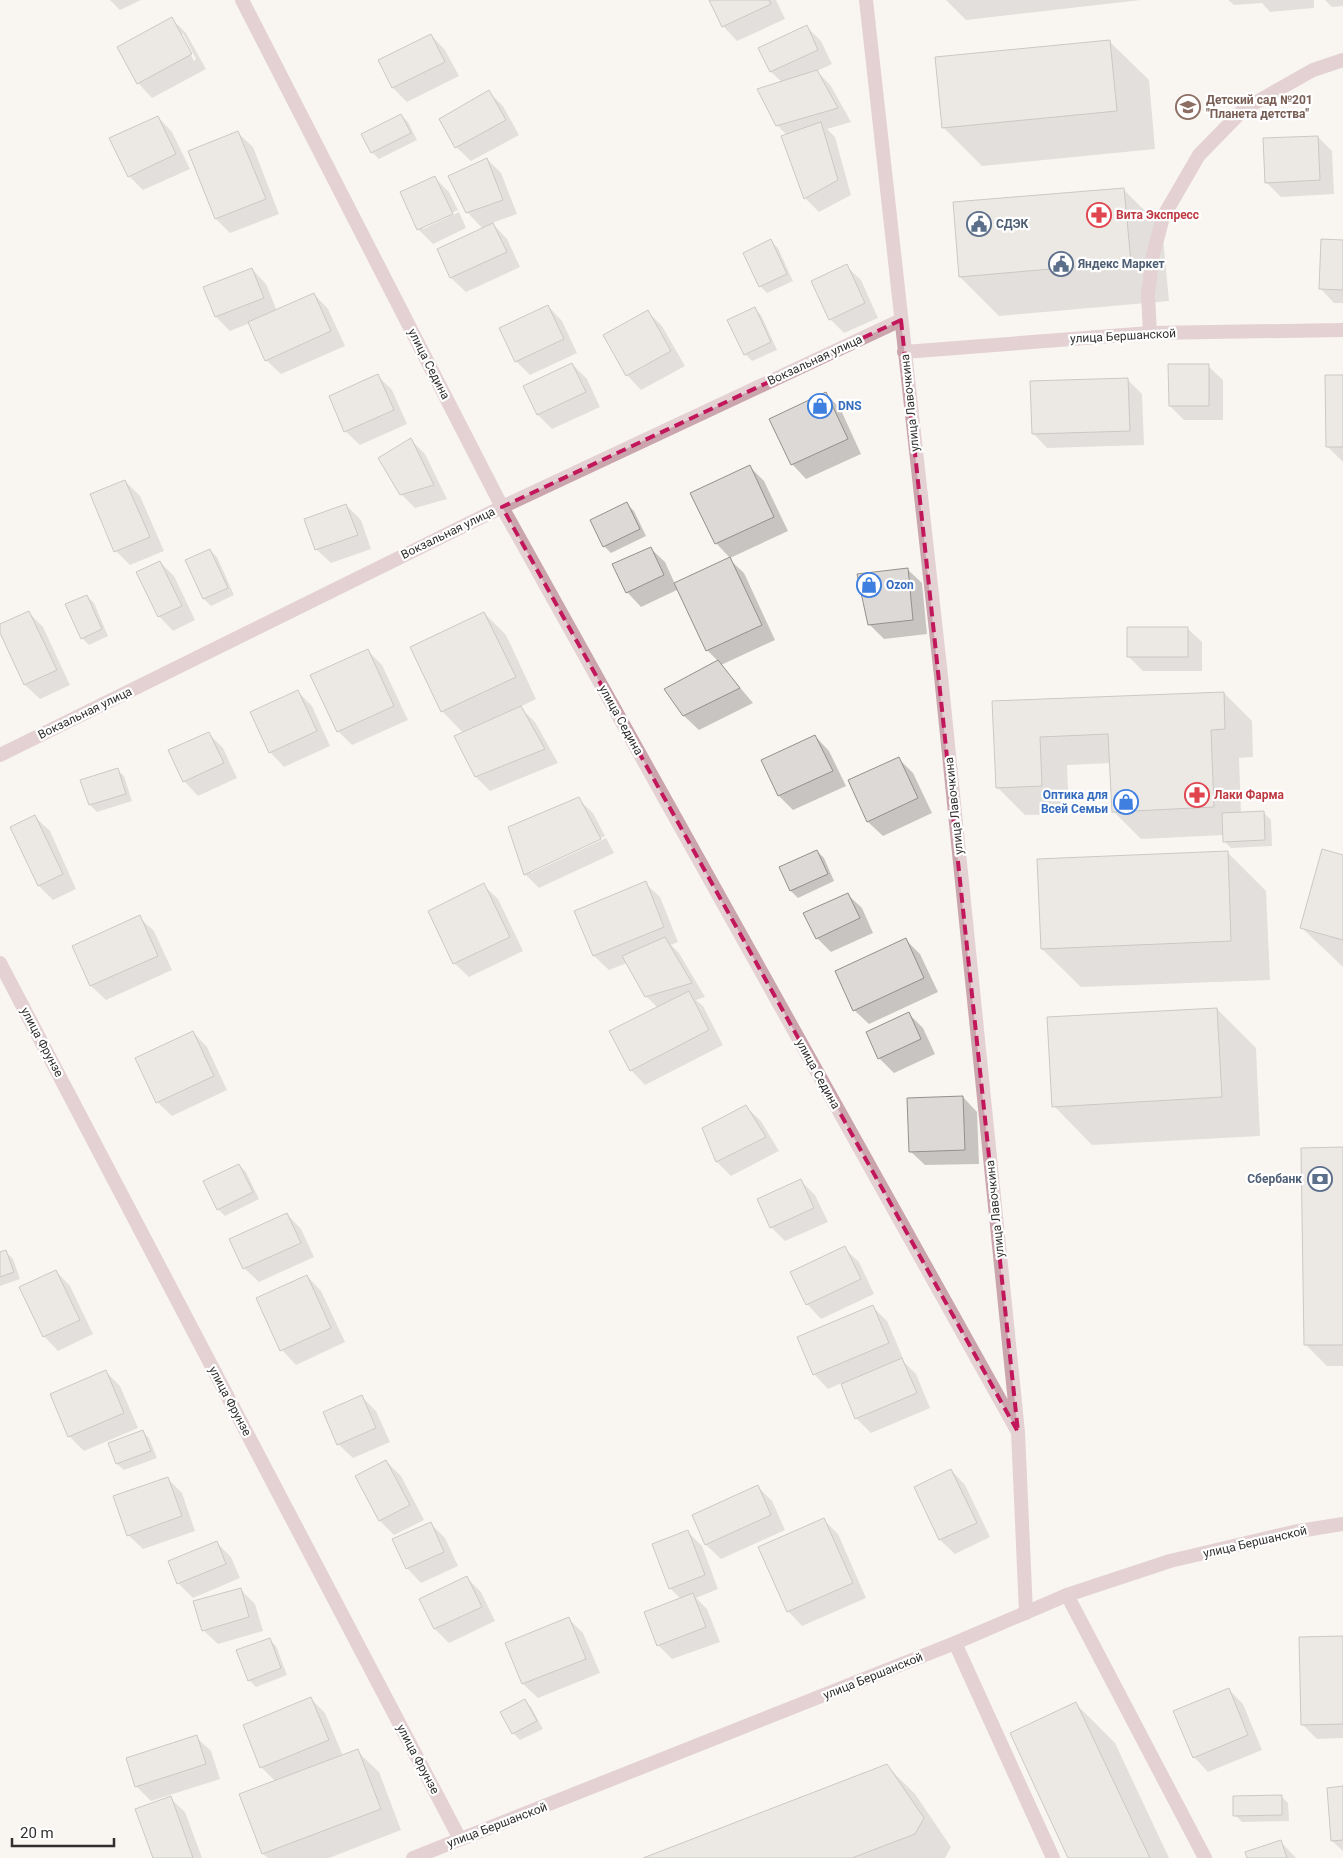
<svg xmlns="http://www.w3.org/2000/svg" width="1343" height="1858" viewBox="0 0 1343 1858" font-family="Roboto,sans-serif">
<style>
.shadow{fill:#0003;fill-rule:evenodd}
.building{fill:#dcd9d6;stroke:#93908d}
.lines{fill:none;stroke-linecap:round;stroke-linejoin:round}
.service{stroke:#caa5ae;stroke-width:14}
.minor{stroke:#caa5ae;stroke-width:14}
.tertiary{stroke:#caa5ae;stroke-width:14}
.marked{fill:none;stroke:#c2185b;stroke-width:4;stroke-dasharray:10 6;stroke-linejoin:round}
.labels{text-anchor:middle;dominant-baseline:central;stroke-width:4.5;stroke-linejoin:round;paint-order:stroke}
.education-label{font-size:12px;font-weight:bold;fill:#785e54;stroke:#fff;text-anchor:start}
.health-label{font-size:12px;font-weight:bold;fill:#be3a42;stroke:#fff;text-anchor:start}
.service-label{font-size:12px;font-weight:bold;fill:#4e5e75;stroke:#fff;text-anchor:start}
.street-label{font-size:12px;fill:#31302f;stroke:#fff}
.shop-label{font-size:12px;font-weight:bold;fill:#366cbe;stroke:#fff;text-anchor:start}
</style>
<rect width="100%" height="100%" fill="#f9f6f2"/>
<!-- shadow -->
<path class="shadow" d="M110,0h31l-21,10z
M710,0h66l9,19 -48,22 -14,-15z
M946,0h195l-175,20z
M1228,0h86v8l-44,4 -8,-9 -28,2z
M1325,0h18v6l-11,1z
M172,19l14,14 20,36 -54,29 -14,-15zM180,34h3l13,25 -2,2z
M807,27l14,14 11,23 -15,7 14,15 20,36 -24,7 8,8 16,58 -32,17 -14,-14 -18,-63 -10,-10 5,-43 -11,-10 -11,-24z
M431,35l14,15 14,26 -52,26 -14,-14z
M1110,42l39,38 6,69 -173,17 -39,-39z
M489,92l14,14 16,29 -48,26 -15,-14z
M401,115l7,7 9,18 -38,19 -7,-7z
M158,117l14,15 18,37 -47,21 -14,-14z
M238,133l15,14 26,67 -49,19 -14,-14 -26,-67z
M1318,137l14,14 2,43 -53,3 -15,-15z
M487,159l14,14 16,41 -25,9 15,16 13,28 -54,25 -15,-14 -13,-29 45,-20 -16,-17z
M435,178l14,14 9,18 -35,16v3l36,-17 7,16 -33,16 -15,-15z
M1123,189l39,39 7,73 -170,15 -39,-39z
M771,241l7,7 15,33 -26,12 -7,-7z
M1343,241v62h-9l-14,-15z
M846,266l15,14 17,38 -34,15 -14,-14z
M252,269l14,15 11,27 37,-17 14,15 17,37 -64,28 -15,-14 -16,-37 -20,8 -14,-14z
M548,306l14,15 15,32 -47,22 -14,-14z
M754,308l7,7 16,35 -25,11 -7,-7z
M648,312l14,14 23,40 -44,24 -14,-15z
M572,364l15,15 13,28 -48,22 -14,-14 -14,-29z
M1208,366l15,14v40h-39l-14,-14z
M378,376l14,14 15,34 -47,21 -15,-14z
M1343,376v86l-16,-16z
M1127,379l15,15 2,51 -97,3 -14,-15z
M826,394l14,14 21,46 -55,25 -14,-15z
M411,440l14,14 22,45 -32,9 -14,-14z
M750,467l14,14 24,50 -58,27 -14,-15z
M125,481l15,15 24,55 -34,14 -14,-14z
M627,504l7,7 12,25 -35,17 -7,-7z
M346,505l15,15 10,29 -40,14 -15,-14z
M650,548l15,14 10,22 54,-25 15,14 31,67 -54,25 32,38 -54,27 -15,-14 -18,-27 52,-28 -11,-11 -28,-61 -38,18 -14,-15z
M210,550l7,7 17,38 -23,11 -7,-7 -17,-38z
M160,562l14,14 21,44 -22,11 -14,-15z
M907,569l15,14 5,51 -43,5 -15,-15z
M87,596l7,7 14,33 -19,9 -7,-7z
M29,613l14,14 27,58 -30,14 -15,-14 -25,-55v-4z
M484,613l22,22 30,64 -16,8 15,15 23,41 -68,28 -14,-14 -13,-44 -21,-22z
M1187,628l15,14v29h-59l-14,-14z
M367,650l15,15 26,55 -56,25 -14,-14z
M298,692l14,14 18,40 -46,21 -14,-15z
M1224,693l28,28 1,36 -14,1 2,55h23l7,7 1,26 -41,2 -7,-7v-6l-83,4 -28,-28 -2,-48 -44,2 2,49 -44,1 -28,-28 -4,-85z
M209,734l14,14 14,30 -39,18 -14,-15z
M815,736l14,15 17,35 -53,24 -14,-14 -16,-35z
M899,759l14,14 19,40 -49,23 -15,-14 -18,-41z
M117,770l7,6 8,25 -35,11 -7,-7z
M578,799l15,14 12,23 -74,34v3l75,-35 8,15 -75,35 -14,-14z
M35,817l15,14 26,58 -23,11 -14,-14z
M817,851l7,7 10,23 -36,17 -7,-7 -10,-23z
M1227,852l39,39 4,89 -189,7 -39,-38z
M1343,856v111l-41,-39z
M645,883l15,14 18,45 -7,3 8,8 26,44 -9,3 7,6 20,39 -78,40 -14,-15 27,-62 -12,-12 -19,-33 -18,7 -15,-14 -18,-45z
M483,885l15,14 25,52 -54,26 -15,-14z
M847,894l15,14 11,25 -42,19 -14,-14z
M139,917l15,14 18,39 -66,30 -15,-14 -18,-40z
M906,940l14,14 18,38 -69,32 -15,-14z
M1217,1009l39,39 4,88 -168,9 -38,-39z
M909,1014l14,14 12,26 -41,19 -15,-15z
M193,1032l14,15 20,43 -55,26 -15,-14z
M963,1097l14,15 2,52 -54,1 -15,-14z
M746,1107l15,14 18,30 -48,25 -14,-14 -13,-34z
M1343,1148v218h-16l-21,-21z
M239,1165l7,7 13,27 -34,17 -7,-7z
M801,1181l14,14 13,27 -43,19 -14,-14z
M287,1214l14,15 13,28 -55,25 -15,-14z
M844,1248l15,14 15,32 -53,25 -14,-15z
M6,1252l7,7 7,20 -20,7v-32z
M56,1271l14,15 23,48 -35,17 -14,-15z
M307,1276l14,15 24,51 -49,23 -14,-15z
M873,1307l14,14 16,37 -2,1 15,15 14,34 -59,25 -15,-15 -14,-35 -14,6 -14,-15z
M106,1372l14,14 18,42 -54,23 -15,-15z
M362,1397l14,14 14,31 -37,16 -15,-14z
M143,1432l6,6 8,20 -33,12 -7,-6z
M386,1461l15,15 23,44 -30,15 -14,-14 -23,-44z
M951,1470l14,15 25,52 -35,17 -15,-14 -25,-53z
M167,1478l15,15 13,38 -52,18 -15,-14z
M757,1486l15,15 13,29 -64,29 -15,-14 -13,-29z
M824,1520l14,14 28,64 -64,28 -14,-15z
M430,1523l15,15 13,28 -37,17 -14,-15z
M688,1532l14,14 16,43 -22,9 11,11 13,33 -48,17 -14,-14 23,-46 -11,-11z
M217,1543l14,14 9,21 -47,20 -15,-15z
M467,1578l14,14 14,29 -46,22 -14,-14z
M240,1589l15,15 8,27 -45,13 -15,-14z
M569,1619l14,14 17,40 -62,25 -15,-14 -16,-40z
M1343,1637v101l-26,1 -15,-15z
M269,1639l7,7 11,29 -31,12 -7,-7z
M1229,1690l14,14 19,46 -54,22 -14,-15z
M311,1699l14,14 18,43 14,-5 22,21 22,58 -72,28h-61l-5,-4 -22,-59 35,-13 -15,-15z
M524,1701l7,6 12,22 -23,11 -7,-7z
M1076,1704l39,39 54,115h-99z
M196,1737l15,14 9,28 -69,22 -15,-15z
M887,1766l28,28 36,53 -6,11h-298z
M1343,1788v63l-11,-10z
M1281,1796l7,7 1,18 -47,1 -7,-7z
M170,1798l15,14 17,46h-48z
M1280,1841l16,17h-47z"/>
<!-- building -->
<path class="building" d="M709,0h60l2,4 -49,23z
M172,17l20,37 -55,30 -20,-37z
M807,25l11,25 -48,22 -12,-24z
M431,34l14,28 -53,26 -14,-28z
M1110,40l7,71 -175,17 -7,-71z
M817,70l21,38 -62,18 -19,-37z
M489,90l17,30 -51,28 -16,-29z
M401,114l10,19 -40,20 -10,-19z
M158,116l18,38 -48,23 -19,-39z
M821,122l17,58 -34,19 -23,-63z
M238,131l28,68 -51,20 -27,-68z
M1318,136l2,44 -55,3 -2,-45z
M487,158l16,42 -37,13 -18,-37z
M435,176l18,38 -36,16 -17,-38z
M1124,188l7,74 -172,15 -6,-75z
M493,223l14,29 -57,26 -13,-29z
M771,239l16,35 -28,13 -16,-34z
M1321,239l22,1v50l-24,-1z
M847,264l18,39 -36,17 -18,-39z
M252,268l12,30 -49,19 -12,-30z
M314,293l17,38 -66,30 -17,-39z
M548,305l16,34 -49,23 -16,-34z
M755,307l16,35 -27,13 -17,-35z
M648,310l23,41 -45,25 -23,-41z
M572,363l14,29 -49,23 -14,-29z
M1168,364h41v42h-40z
M378,374l16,36 -50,22 -15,-36z
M1325,375h18v72h-17z
M1128,378l2,53 -98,3 -2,-53z
M826,392l22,47 -57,26 -22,-46z
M411,438l23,47 -34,10 -22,-37z
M750,465l24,52 -59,27 -25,-51z
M125,480l25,57 -36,15 -24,-58z
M627,502l13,27 -37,18 -13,-27z
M346,504l12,31 -43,15 -11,-31z
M651,547l13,28 -38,18 -14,-29z
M210,549l18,39 -25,11 -18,-39z
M730,557l32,68 -56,26 -32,-68z
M160,561l22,45 -24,11 -22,-45z
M908,568l5,52 -45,5 -11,-51z
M87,595l15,34 -21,10 -16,-35z
M29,611l28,59 -33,15 -24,-52v-9z
M484,612l32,65 -75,35 -31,-65z
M1127,627h61v30h-61z
M368,649l26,57 -57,26 -27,-57z
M718,660l22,28 -57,28 -19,-27z
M298,690l19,41 -48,22 -19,-41z
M1224,692l1,37 -14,1 3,77 -102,5 -4,-78 -68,3 2,49 -46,2 -4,-87z
M521,706l24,43 -70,28 -21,-41z
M209,732l15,31 -41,19 -15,-32z
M815,735l18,36 -55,25 -17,-36z
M899,757l19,41 -51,24 -19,-42z
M118,768l8,26 -37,11 -9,-25z
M579,797l22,42 -77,36 -16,-48z
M1264,811l1,29 -42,2 -1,-29z
M35,815l28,59 -25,12 -28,-59z
M1322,849l21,6v85l-43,-12z
M817,850l11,24 -38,17 -11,-24z
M1228,851l3,90 -190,8 -4,-90z
M646,881l18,46 -71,29 -19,-45z
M484,883l26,54 -57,27 -25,-53z
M848,893l12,25 -44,21 -13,-26z
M140,915l18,41 -68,30 -18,-40z
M665,937l27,46 -47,14 -23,-41z
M906,938l18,40 -71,33 -18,-40z
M689,991l20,39 -79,41 -21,-40z
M1217,1008l5,89 -170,10 -5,-90z
M909,1012l12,27 -43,20 -12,-27z
M193,1031l21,45 -58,27 -21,-45z
M963,1096l2,54 -56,2 -2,-54z
M746,1105l20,32 -50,25 -14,-34z
M1343,1147v198h-39l-3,-197z
M239,1164l14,28 -36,18 -14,-29z
M801,1179l13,29 -44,20 -13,-29z
M287,1213l14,30 -58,26 -14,-30z
M845,1246l16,33 -55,26 -16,-33z
M6,1250l8,22 -14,5v-25z
M56,1270l24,50 -37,17 -24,-50z
M307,1275l24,53 -51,23 -24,-53z
M873,1305l16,38 -76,32 -16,-38z
M902,1358l15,35 -62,26 -14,-35z
M106,1370l18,43 -56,24 -18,-43z
M362,1395l14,33 -39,17 -14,-33z
M143,1430l8,21 -35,13 -8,-21z
M386,1460l24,45 -31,16 -24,-45z
M951,1469l26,54 -38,17 -25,-53z
M168,1477l14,39 -55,20 -14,-40z
M758,1485l13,30 -66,30 -13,-30z
M824,1518l29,65 -66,29 -29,-65z
M431,1522l13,30 -38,17 -14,-30z
M688,1530l17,45 -36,14 -17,-45z
M217,1541l9,23 -49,20 -9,-23z
M467,1576l15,31 -48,22 -15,-30z
M241,1588l8,29 -47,14 -9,-30z
M693,1593l13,34 -49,19 -13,-34z
M569,1617l17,42 -64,25 -17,-41z
M1343,1636v88l-42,1 -2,-88z
M270,1638l11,30 -33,13 -12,-31z
M1229,1688l19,47 -55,23 -20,-47z
M311,1697l18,43 -69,28 -17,-43z
M525,1699l12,22 -25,13 -12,-22z
M1076,1702l74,156h-82l-58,-125z
M197,1735l9,29 -71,23 -9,-29z
M358,1749l23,60 -119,45 -23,-60z
M887,1764l37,54 -9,16 -63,24h-209z
M1343,1786v54l-12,1 -4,-53z
M1282,1795v20l-49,1v-20z
M171,1796l22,62h-40l-18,-49z
M1281,1840l6,18h-40l-2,-6z"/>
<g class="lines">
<!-- service -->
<path class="service" d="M1150,333l-2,-38 5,-40 10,-38 36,-62 45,-46 69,-39 30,-10
M1067,1595l138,263
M955,1643l98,215"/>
<!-- minor -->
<path class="minor" d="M242,0l260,507 516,925
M866,0l75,676 77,756 8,181
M904,352l246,-19 193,-3
M0,755l502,-248 399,-187
M0,963l460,876"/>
<!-- tertiary -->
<path class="tertiary" d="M413,1858l542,-215 112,-48 103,-34 123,-29 50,-8"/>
</g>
<!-- marked area -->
<path d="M0 0H1343V1858H0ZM901,320l117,1112 -516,-925z" fill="#f9f6f2" fill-opacity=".55" fill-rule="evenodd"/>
<path class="marked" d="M901,320l117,1112 -516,-925z"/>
<!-- icons -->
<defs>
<symbol id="school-ring" viewBox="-11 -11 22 22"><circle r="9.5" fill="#fff" stroke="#8d6e63" stroke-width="1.5"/><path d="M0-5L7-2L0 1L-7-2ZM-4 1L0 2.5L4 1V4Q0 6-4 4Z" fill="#8d6e63"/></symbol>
<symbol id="pharmacy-ring" viewBox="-11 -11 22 22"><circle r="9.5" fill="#fff" stroke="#e0444e" stroke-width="1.5"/><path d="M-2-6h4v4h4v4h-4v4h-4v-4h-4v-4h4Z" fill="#e0444e"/></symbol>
<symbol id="civic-ring" viewBox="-11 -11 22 22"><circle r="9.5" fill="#fff" stroke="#5c6f8a" stroke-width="1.5"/><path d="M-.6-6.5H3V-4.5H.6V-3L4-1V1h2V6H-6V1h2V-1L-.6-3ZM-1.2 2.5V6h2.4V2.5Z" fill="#5c6f8a"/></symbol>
<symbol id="shop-ring" viewBox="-11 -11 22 22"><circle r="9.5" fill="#fff" stroke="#3f7fe0" stroke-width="1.5"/><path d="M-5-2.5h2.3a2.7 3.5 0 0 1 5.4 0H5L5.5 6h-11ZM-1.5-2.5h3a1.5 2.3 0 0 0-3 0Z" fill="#3f7fe0"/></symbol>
<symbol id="bank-ring" viewBox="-11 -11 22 22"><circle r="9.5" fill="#fff" stroke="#5c6f8a" stroke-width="1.5"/><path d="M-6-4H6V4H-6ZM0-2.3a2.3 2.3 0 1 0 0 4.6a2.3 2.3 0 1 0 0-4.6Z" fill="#5c6f8a"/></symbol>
</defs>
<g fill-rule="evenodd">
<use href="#school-ring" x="1174" y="93" width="28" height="28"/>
<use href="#pharmacy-ring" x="1085" y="201" width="28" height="28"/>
<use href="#civic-ring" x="965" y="210" width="28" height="28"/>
<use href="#civic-ring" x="1047" y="250" width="28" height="28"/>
<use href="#shop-ring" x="806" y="392" width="28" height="28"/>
<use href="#shop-ring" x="855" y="571" width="28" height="28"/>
<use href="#pharmacy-ring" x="1183" y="781" width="28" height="28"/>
<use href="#shop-ring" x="1112" y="788" width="28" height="28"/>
<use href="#bank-ring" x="1306" y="1165" width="28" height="28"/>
</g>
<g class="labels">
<!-- education labels -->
<g class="education-label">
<text x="1206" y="100">Детский сад №201<tspan x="1206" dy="14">"Планета детства"</tspan></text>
</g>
<!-- health labels -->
<g class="health-label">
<text x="1116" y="215">Вита Экспресс</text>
<text x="1214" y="795">Лаки Фарма</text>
</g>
<!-- service labels -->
<g class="service-label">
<text x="996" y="224">СДЭК</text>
<text x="1078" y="264">Яндекс Маркет</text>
<text x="1302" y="1179" text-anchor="end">Сбербанк</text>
</g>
<!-- street labels -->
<g class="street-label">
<text transform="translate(1123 336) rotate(-3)">улица Бершанской</text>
<text transform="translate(815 360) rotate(-25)">Вокзальная улица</text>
<text transform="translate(429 364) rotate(63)">улица Седина</text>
<text transform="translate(910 403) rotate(-96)">улица Лавочкина</text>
<text transform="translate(448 533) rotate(-26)">Вокзальная улица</text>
<text transform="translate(85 713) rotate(-26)">Вокзальная улица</text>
<text transform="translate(621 720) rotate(61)">улица Седина</text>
<text transform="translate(954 806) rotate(-96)">улица Лавочкина</text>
<text transform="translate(42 1042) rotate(62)">улица Фрунзе</text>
<text transform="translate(818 1074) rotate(61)">улица Седина</text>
<text transform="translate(995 1209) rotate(-96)">улица Лавочкина</text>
<text transform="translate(230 1401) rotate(62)">улица Фрунзе</text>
<text transform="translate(1255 1542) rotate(-13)">улица Бершанской</text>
<text transform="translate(873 1676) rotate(-22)">улица Бершанской</text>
<text transform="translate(418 1759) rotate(62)">улица Фрунзе</text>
<text transform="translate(497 1825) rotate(-21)">улица Бершанской</text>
</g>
<!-- shop labels -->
<g class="shop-label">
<text x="838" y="406">DNS</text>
<text x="886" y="585">Ozon</text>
<text x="1108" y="795" text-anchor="end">Оптика для<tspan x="1108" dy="14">Всей Семьи</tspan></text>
</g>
</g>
<!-- scale -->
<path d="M12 1838v8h102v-8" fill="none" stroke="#31302f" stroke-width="2.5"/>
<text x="20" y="1838" font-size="15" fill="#31302f" stroke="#ffffff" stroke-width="4" paint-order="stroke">20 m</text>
</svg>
